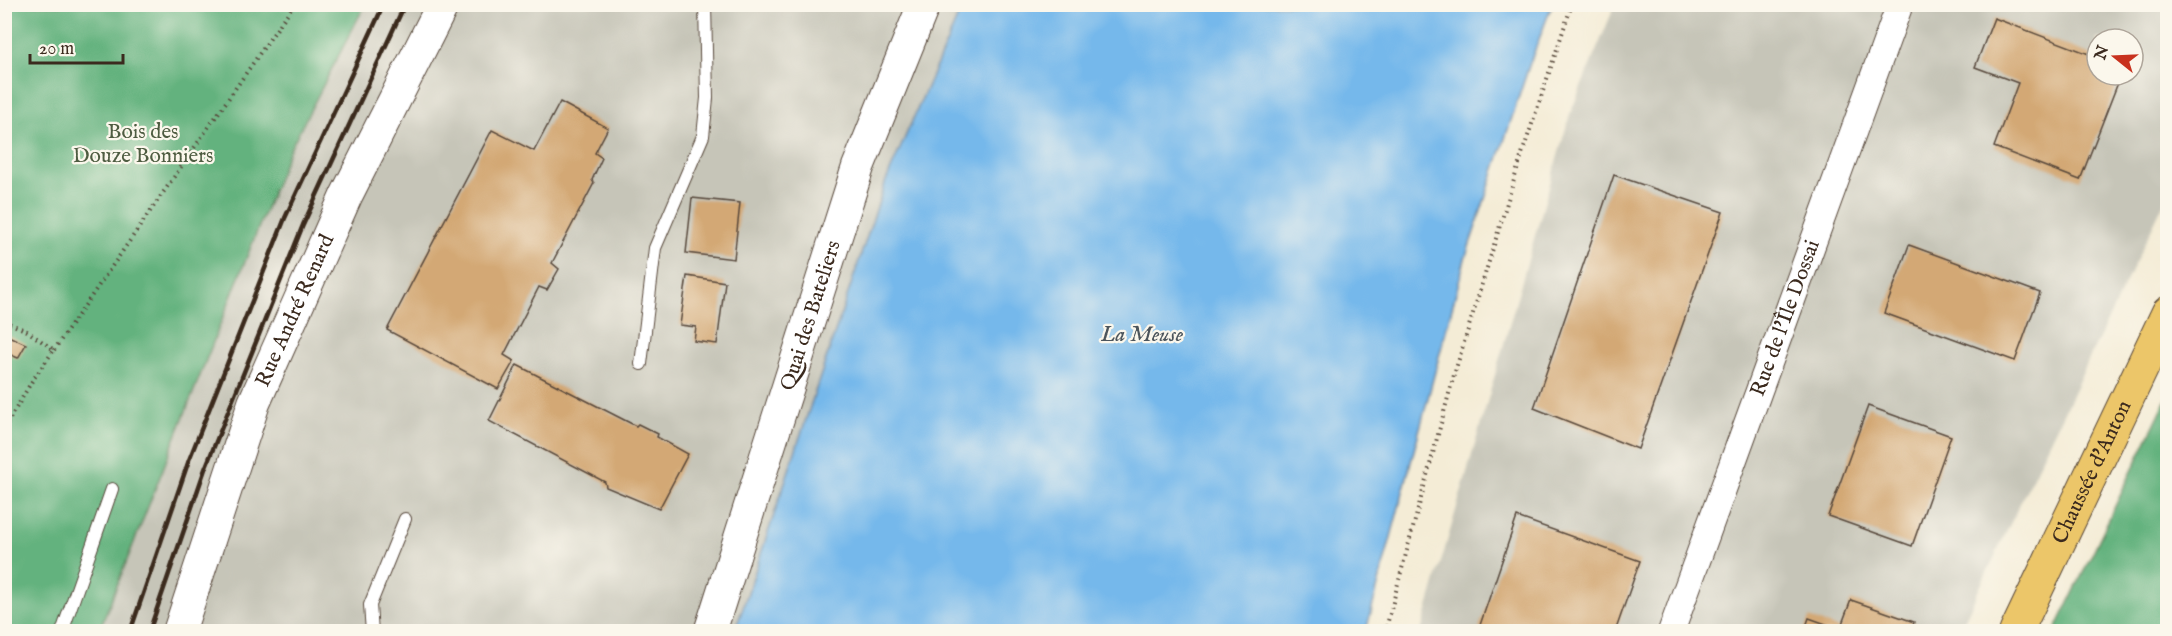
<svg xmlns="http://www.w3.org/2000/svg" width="2172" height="636" viewBox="0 0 2172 636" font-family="'IM FELL English',serif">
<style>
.industrial{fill:#c6c5b8;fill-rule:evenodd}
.forest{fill:#63b27e;stroke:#4f6e4e;stroke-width:1.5}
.water{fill:#75b8eb;stroke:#587184;stroke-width:1.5}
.building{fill:#d3a874}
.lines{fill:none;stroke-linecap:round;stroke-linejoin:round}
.service-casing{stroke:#57473a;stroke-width:14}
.minor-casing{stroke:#57473a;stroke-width:28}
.tertiary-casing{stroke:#57473a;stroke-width:34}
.primary-casing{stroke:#57473a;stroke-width:35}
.path{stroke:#57473a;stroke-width:4;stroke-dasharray:1.5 4.5;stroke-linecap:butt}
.service{stroke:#fff;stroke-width:12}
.minor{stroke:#fff;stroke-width:26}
.tertiary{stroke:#fff;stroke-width:32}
.primary{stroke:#ecc669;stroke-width:33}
.rail{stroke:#3b2a1e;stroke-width:4.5}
.labels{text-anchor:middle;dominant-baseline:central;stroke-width:4.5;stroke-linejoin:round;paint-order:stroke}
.park-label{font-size:21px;fill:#4e5c41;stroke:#fbf7ec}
.street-label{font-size:21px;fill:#3b2a1e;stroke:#fbf7ec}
.water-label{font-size:22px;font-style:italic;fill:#4c555c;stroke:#fbf7ec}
</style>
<rect width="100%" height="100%" fill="#fbf7ec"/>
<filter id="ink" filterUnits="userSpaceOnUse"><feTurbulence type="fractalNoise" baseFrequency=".0167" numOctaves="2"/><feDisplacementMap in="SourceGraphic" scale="12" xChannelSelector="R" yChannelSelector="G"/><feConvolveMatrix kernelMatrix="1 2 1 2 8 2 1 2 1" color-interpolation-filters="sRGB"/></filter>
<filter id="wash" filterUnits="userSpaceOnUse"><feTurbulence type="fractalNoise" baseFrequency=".008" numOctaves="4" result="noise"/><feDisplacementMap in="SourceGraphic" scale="24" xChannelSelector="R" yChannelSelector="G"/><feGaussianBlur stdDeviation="1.35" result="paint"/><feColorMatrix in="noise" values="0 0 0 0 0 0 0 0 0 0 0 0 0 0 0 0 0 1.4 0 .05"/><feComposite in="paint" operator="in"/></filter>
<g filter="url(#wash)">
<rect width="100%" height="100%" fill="#f4ecd6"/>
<!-- industrial -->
<path class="industrial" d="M365,5h598l-78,178 -150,448h-730l-1,-476 284,-2z
M1615,5h552v191l-208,435 -538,1 149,-518zM2097,39h36v36h-36z"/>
<!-- forest -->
<path class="forest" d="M4,5h361l-77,148 -189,478h-94z
M2167,398v233h-112z"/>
<!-- water -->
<path class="water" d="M963,5h589l-22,58 -65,196 -99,372h-631l150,-448z"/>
<g id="blocks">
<!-- building -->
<path class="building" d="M1994,18l103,39v18h24l-41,105 -86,-33 24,-64 -43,-16z
M560,102l48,26 -13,25 7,5 -10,22 2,3 -42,80 7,6 -12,21 -8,-3 -35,68 10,6 -16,28 -111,-59 105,-200 42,21z
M1614,175l109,37 -85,237 -104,-41z
M692,198l48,5 -6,56 -48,-6z
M1909,245l131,48 -25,68 -131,-48z
M687,276l38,6 -8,62 -23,-3 2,-14 -16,-2z
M4,334l22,10 -8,14 -14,-6z
M517,365l119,61 2,-2 20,10 -1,3 31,17 -29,55 -53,-22 -1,-5 -116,-61z
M1868,406l83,30 -39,110 -84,-30z
M1517,517l123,44 -25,71h-126l-10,-4z
M1851,600l63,22 -3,10h-107l5,-14 31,11z"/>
</g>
</g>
<g filter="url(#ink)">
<use href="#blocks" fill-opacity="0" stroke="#57473a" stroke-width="1.5"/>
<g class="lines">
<defs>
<path id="service" d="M641,364l14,-116 48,-112 4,-38 -2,-94
M62,632l50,-143
M372,632l-2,-27 35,-86"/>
<g id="minor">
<path id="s1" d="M1671,632l229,-628"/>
</g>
<g id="tertiary">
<path id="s2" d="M179,632l75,-229 92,-207 97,-192"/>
<path id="s3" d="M710,632l148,-465 66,-163"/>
</g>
<g id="primary">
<path id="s4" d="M2016,632l152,-319"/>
</g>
</defs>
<!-- service casing -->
<use href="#service" class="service-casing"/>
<!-- minor casing -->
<use href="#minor" class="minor-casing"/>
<!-- tertiary casing -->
<use href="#tertiary" class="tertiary-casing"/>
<!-- primary casing -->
<use href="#primary" class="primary-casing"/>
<!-- path -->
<path class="path" d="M4,321l23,10 27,19 -22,31 -28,48
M54,350l240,-346
M1385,632l69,-257 68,-221 50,-150"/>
<!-- service -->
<use href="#service" class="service"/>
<!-- minor -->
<use href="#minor" class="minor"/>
<!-- tertiary -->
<use href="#tertiary" class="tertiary"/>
<!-- primary -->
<use href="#primary" class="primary"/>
<!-- rail -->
<path class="rail" d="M130,632l59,-172 96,-242 99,-214
M149,632l56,-163 98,-244 102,-221"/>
</g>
</g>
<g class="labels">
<!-- park labels -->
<g class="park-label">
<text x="143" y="132">Bois des<tspan x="143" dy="24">Douze Bonniers</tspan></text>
</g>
<!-- street labels -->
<g class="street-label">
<text stroke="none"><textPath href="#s2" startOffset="342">Rue André Renard</textPath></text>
<text stroke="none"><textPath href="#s3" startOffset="332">Quai des Bateliers</textPath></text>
<text stroke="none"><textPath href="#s1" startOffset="334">Rue de l'Île Dossai</textPath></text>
<text stroke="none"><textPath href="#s4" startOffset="177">Chaussée d'Anton</textPath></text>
</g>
<!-- water labels -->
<g class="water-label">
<text x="1142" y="335">La Meuse</text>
</g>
</g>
<!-- margin -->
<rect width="2172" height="636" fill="none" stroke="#fbf7ec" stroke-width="24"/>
<!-- north arrow -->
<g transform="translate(2115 57) rotate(288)"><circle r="28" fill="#fbf7ec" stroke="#aea59a" stroke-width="1.5"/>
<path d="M0-4.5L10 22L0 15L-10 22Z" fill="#c8321e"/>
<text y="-9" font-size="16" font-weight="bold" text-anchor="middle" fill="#3b2a1e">N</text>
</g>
<!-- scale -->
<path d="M30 54v9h93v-9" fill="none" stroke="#3b2a1e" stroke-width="3"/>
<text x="39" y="54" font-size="18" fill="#3b2a1e" stroke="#fbf7ec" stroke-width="4.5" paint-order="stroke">20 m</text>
</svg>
